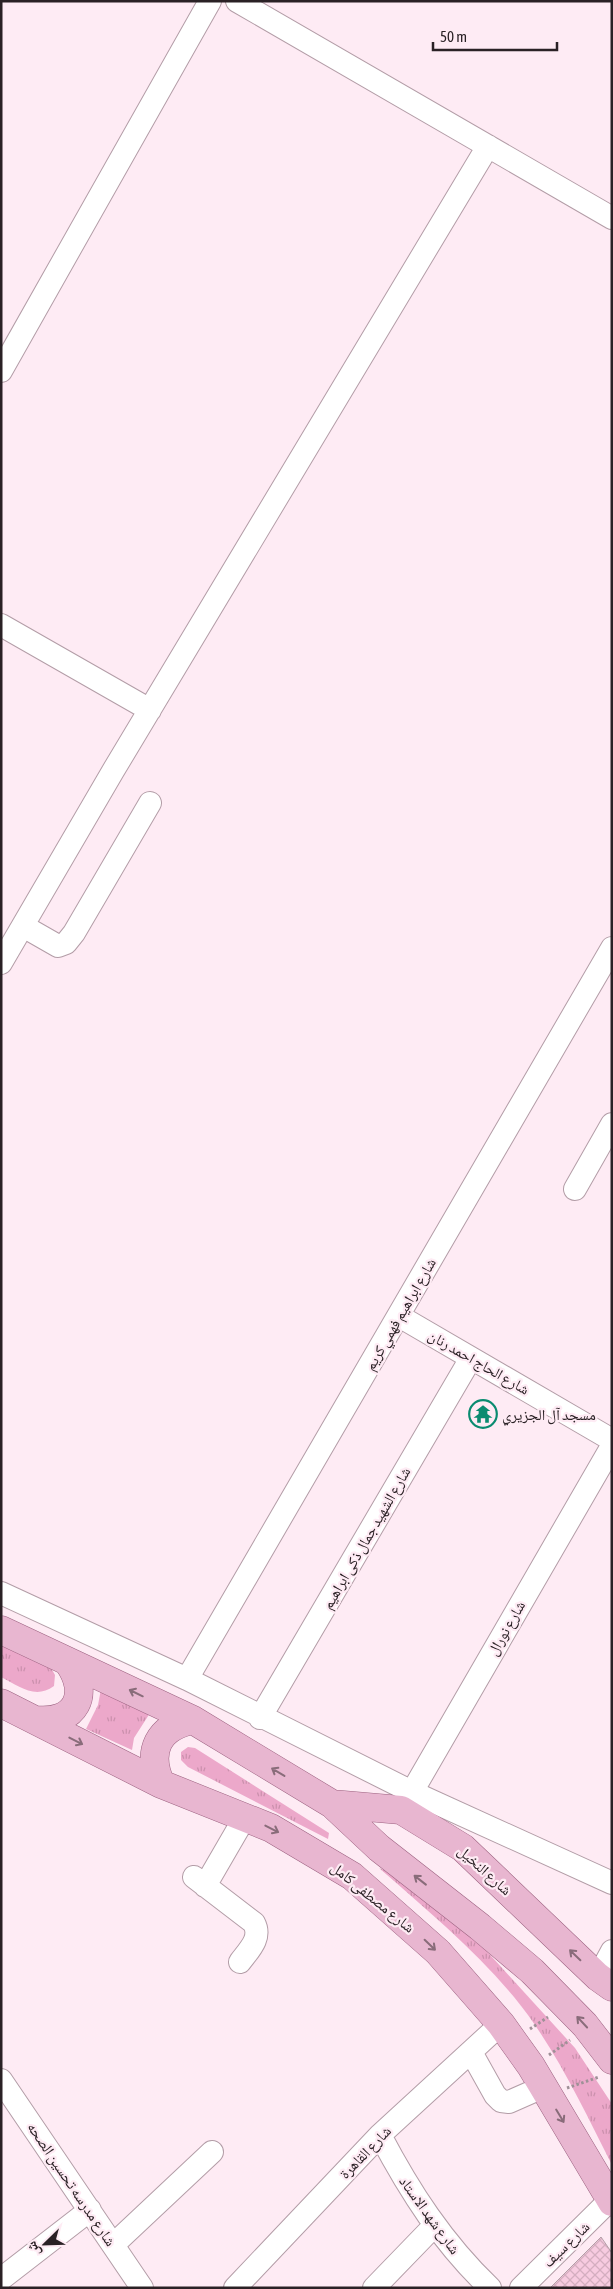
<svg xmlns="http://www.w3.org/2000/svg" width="613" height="2289" viewBox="0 0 613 2289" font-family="'Asap Condensed','Noto Naskh Arabic',sans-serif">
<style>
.grass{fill:url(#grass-tufts)}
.building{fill:url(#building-cross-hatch);stroke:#b49fa8}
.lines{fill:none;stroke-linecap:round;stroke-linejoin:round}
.minor-casing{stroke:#b39da7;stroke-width:24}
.major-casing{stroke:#9c6280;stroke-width:29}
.path{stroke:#9f9097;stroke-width:3;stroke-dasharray:2.5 2.5;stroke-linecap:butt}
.minor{stroke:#fff;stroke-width:22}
.major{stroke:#e8b6d0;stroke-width:28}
.oneway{stroke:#896c7a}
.labels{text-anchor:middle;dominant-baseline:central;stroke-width:4.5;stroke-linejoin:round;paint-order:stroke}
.street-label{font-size:15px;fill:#2a2125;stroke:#feebf4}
.poi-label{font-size:15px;fill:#2a2125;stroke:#feebf4;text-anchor:start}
</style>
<defs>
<pattern id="grass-tufts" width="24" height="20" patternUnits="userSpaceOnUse" patternTransform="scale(1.25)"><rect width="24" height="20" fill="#eca8ca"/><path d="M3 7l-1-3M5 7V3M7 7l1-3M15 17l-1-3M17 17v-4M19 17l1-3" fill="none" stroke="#cb90ad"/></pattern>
<pattern id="building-cross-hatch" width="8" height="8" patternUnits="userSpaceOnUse" patternTransform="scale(1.25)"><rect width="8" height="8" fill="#f7cbe0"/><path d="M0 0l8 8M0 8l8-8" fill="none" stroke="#d4aec0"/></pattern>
</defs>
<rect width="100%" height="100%" fill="#feebf4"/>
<!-- grass -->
<path class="grass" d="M1,1645l49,21 5,9 -1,11c-19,14 -35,0 -53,-9z
M101,1689l49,24 -16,25 -2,12 -46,-21 12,-24z
M188,1747l7,1 134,85 -1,6 -140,-72 -7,-7v-8z
M379,1868l26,11 77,67 93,102 37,56v61c-29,-57 -57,-118 -98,-168 -40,-48 -88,-88 -135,-129z"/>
<!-- building -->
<path class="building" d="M601,2237l11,16v35h-62z"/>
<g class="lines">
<defs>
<path id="minor" d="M237,1l375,217
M1,371l209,-370
M1,625l149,85
M23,926l35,20 8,-3 8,-10 76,-130
M1,963l112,-192 375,-625
M575,1189l37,-65
M399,1316l213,124
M1,1593l186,86 225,113 200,91
M187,1679l425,-731
M260,1718l211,-360
M405,1804l207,-358
M194,1877l60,46c8,15 -5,27 -14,39
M205,1886l40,-69
M598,1977l14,-26
M471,2052l24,43 6,6 8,1 34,-15
M1,2080l141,208
M380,2135c30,57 63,108 110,153
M113,2245l99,-93
M1,2279l89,-69
M235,2288l145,-153 121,-111
M374,2288l60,-62
M521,2288l89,-88"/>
<path id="major" d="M1,1630l192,90 139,84 47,44 101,79 52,44 53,54 27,35
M1,1703l160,81 110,44 81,48 86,76 63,72 30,42 81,136
M36,1720c40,4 55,-26 32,-58
M161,1784c-15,-33 -3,-57 32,-64
M332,1804l69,6 62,38 135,129 14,10"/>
</defs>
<!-- minor casing -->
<use href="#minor" class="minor-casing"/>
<!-- major casing -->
<use href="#major" class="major-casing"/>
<!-- path -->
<path class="path" d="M530,2029l18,-12
M549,2055l21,-15
M567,2088l32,-11"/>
<!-- minor -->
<use href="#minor" class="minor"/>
<!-- major -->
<use href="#major" class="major"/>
</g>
<!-- one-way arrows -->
<defs><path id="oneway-shaft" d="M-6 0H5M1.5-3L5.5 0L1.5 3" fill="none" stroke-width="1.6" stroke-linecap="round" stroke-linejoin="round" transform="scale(1.25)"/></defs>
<g class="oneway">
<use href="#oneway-shaft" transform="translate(136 1693) rotate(-154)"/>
<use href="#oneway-shaft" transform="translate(76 1741) rotate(27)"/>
<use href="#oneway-shaft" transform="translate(278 1772) rotate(-149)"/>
<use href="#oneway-shaft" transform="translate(272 1829) rotate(27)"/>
<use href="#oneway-shaft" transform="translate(420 1880) rotate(-142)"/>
<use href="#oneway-shaft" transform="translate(430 1945) rotate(44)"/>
<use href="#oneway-shaft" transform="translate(575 1955) rotate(-136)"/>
<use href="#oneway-shaft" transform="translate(582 2022) rotate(-133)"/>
<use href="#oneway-shaft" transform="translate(560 2116) rotate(59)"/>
</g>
<!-- icons -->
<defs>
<symbol id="temple-ring" viewBox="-11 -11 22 22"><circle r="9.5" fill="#feebf4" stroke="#0a8b70" stroke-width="1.5"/><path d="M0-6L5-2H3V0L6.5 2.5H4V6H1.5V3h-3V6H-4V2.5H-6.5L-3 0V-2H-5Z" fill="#0a8b70"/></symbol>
</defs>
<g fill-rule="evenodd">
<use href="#temple-ring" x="467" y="1398" width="32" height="32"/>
</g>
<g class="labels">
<!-- street labels -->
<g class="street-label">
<text transform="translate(400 1314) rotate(-60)">شارع ابراهيم فهمي كريم</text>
<text transform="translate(479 1362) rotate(30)">شارع الحاج احمد رنان</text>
<text transform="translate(366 1538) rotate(-60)">شارع الشهيد جمال ذكى ابراهيم</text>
<text transform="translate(506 1628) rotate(-60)">شارع نورال</text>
<text transform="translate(485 1870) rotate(42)">شارع النخيل</text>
<text transform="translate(373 1897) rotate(39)">شارع مصطفى كامل</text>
<text transform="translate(365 2152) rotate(-46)">شارع القاهرة</text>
<text transform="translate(72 2184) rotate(56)">شارع مدرسه تحسين الصحه</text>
<text transform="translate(430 2215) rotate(54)">شارع شهد الاستاد</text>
<text transform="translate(566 2244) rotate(-44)">شارع سيف</text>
</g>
<!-- poi labels -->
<g class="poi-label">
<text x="502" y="1414">مسجد آل الجزيري</text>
</g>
</g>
<!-- border -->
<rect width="613" height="2289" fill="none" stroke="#2a2125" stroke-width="5"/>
<!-- north arrow -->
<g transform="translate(45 2244) rotate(247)" stroke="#feebf4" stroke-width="4" paint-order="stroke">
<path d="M0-4L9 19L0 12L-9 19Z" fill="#2a2125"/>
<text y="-8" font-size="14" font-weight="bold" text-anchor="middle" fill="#2a2125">ش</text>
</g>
<!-- scale -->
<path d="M433 42v8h124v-8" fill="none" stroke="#2a2125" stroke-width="2.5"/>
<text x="440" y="42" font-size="15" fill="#2a2125" stroke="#feebf4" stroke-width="4" paint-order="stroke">50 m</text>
</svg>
